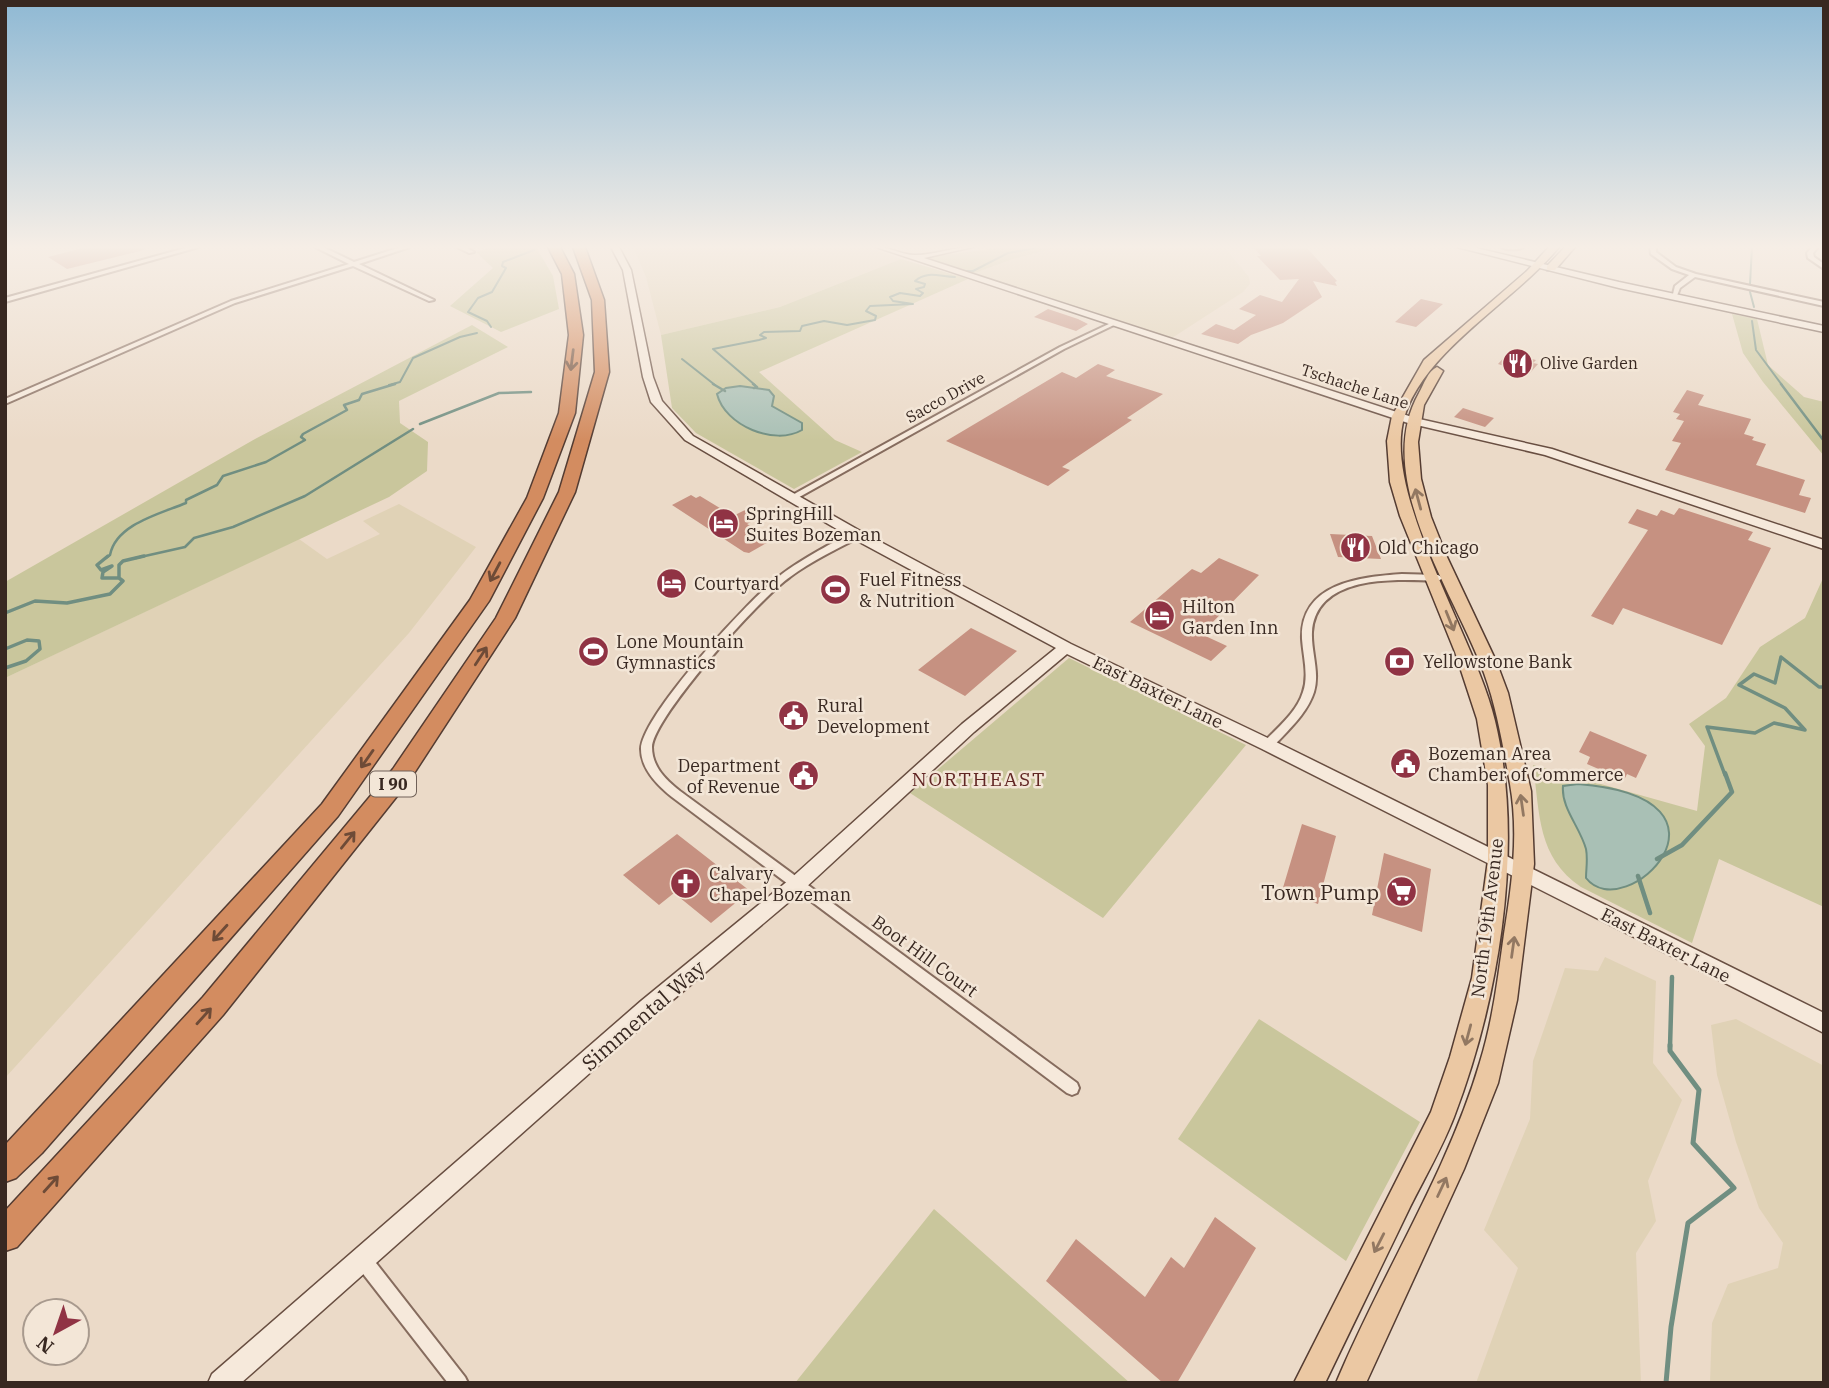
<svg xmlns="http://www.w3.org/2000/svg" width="1829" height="1388" viewBox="0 0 1829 1388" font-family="'IBM Plex Serif',serif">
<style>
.farmland{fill:#e0d2b6}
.green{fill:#c9c69c}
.water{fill:#a9c0b5;stroke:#708e81;stroke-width:2}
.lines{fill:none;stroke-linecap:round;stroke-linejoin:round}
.stream-far4{stroke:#708e81;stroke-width:2}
.stream-far3{stroke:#708e81;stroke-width:2.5}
.stream-far2{stroke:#708e81;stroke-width:3.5}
.stream-far1{stroke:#708e81;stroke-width:4.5}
.stream{stroke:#708e81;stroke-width:5}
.building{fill:#c69181}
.street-casing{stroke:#866c5e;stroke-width:4}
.secondary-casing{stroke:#684e41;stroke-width:3}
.primary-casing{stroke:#543c32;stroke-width:3}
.highway-casing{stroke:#543c32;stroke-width:3}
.street{fill:#f6e9db;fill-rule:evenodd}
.secondary{fill:#f6e9db;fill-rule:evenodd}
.primary{fill:#ebc8a3;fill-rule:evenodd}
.highway{fill:#d38c60;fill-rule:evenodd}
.oneway{stroke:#6e4b37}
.oneway2{stroke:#927862}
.labels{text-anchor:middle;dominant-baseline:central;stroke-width:5;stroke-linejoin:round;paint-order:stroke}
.far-poi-label{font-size:16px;fill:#382821;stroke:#f3e6d7;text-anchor:start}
.far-street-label{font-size:16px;fill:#382821;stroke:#f3e6d7}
.shield{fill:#f3e6d7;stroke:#706158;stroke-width:2}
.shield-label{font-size:16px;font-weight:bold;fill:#382821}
.poi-label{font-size:18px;fill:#382821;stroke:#f3e6d7;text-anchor:start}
.street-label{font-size:18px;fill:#382821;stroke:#f3e6d7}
.neighbourhood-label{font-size:19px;letter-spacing:2px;fill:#612523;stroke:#f3e6d7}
.near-poi-label{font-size:21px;fill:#382821;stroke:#f3e6d7;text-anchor:end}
.near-street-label{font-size:21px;fill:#382821;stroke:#f3e6d7}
</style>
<rect width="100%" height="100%" fill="#ebdac8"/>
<!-- farmland -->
<path class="farmland" d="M633,247h233l35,12 -121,48 -119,28 -15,-58z
M1059,247h165l25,30 1,7 -7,8 -71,46 -200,-64 41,-15z
M399,504l77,43 -67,86 -404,445v-400l294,-139 28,20 53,-25 -17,-13z
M1605,957l51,24 -3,82 29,37 -34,81 8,40 -20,32 5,130h-165l42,-115 -34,-38 46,-111 3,-58 32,-93 33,3z
M1736,1019l88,47v317h-114l2,-60 16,-39 50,-16 5,-25 -24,-35 -23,-66 -19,-67 -6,-50z"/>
<!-- green -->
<path class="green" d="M491,247h45l17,29 6,33 -58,23 -51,-26 43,-38 -17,-16z
M1005,247h54l-46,12 -41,15 -50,-16z
M901,259l67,20 -209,93 76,68 27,12 -68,37 -98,-56 -24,-25 -11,-73 119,-28z
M1732,314l25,5 11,46 36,32 20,5v54l-61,-74 -20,-29z
M472,325l36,22 -109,54 1,22 28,19 -1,29 -38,26 -384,181v-96l250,-143z
M1824,576v331l-105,-48 -27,84 -111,-56c-44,-30 -41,-73 -48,-122l164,46 8,-65 -16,-22 37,-26 34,-51 45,-29z
M1069,658l177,87 -143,173 -193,-125z
M1259,1019l161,103 -74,139 -168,-122z
M934,1209l196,174h-335z"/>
<!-- water -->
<path class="water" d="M740,386l29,4 5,6 -2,10 30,17v7c-27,16 -77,-4 -85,-36l9,-6z
M1578,784c178,14 47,144 8,94 0,-9 2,-19 0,-29 -6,-22 -25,-41 -23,-63z"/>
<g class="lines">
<!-- stream-far4 -->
<path class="stream-far4" d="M967,271h6l35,-18 33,-6
M1750,284l2,-37
M1750,292l4,15
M1752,321l4,29 26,35
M491,327l-4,-6 -19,-9 10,-14 14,-6 14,-24 -4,-2 1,-4 31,-12
M682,359l33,26
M389,385l11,-3 13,-24 47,-21 17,-4
M755,385l-42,-36 46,-9 7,-2 -6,-3 4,-3 36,-1 2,-5 22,-5 23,4 28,-5 1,-4 -10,-5 4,-5 43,-2 -20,-3 -3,-4 10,-4 20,3 3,-3 -7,-4 8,-2 1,-3 -10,-3c13,-11 25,-4 40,-4"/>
<!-- stream-far3 -->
<path class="stream-far3" d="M713,384l12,7
M753,384l4,3 -3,1
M1781,384l43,57
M420,424l79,-31 32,-1
M106,558l4,-3c6,-31 50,-41 76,-52v-3l31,-15 6,-9 43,-14 39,-22 -4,-3 2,-3 44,-24 -3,-5 15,-5 3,-6 33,-10
M136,558l49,-11 9,-9 39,-11 72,-31 108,-67"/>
<!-- stream-far2 -->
<path class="stream-far2" d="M108,556l-11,9 4,5 11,-4 -9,6 -1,6h17
M5,613l30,-12 32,2 43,-9 13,-13 -4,-3v-13l4,-4 21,-5
M5,649l22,-9 12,1 1,8 -14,12 -21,7
M1725,775l-18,-48 48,6 19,-10 31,7 -20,-22 -46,-23 15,-11 21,9 6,-26 38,30h5"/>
<!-- stream-far1 -->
<path class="stream-far1" d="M1657,859l25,-14 50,-53 -7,-19
M1638,876l12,37
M1670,1047l2,-70"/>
<!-- stream -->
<path class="stream" d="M1666,1383l5,-56 17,-104 46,-35 -41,-45 6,-53 -29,-39v-6"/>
</g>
<!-- building -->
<path class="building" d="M87,247h57v3l-77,19 -19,-12z
M1306,247l31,34 -2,1 2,4 -24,-5 9,16 -39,26 -32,12 -13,9 -37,-10 15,-10 18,6 22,-15 -17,-6 21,-14 22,7 17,-23 -19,1 -23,-24h4l-7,-8z
M1421,299l22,5 -27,23 -21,-5z
M1048,309l30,10 10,5 -12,7 -42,-14z
M1508,353l28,7 -3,3 5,1 -9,10 -31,-10z
M1098,364l17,6 -9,6 57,18 -36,24 5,2 -70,47 8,3 -22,16 -102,-45 116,-69 14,6z
M1687,390l17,5 -6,10 53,14 -7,15 10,3 -2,3 14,4 -10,21 49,15 -6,15 12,3 -6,15 -140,-43 16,-27 -9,-2 12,-20 -8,-2 4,-5 -7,-2z
M1463,408l31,10 -9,9 -31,-10z
M691,495l5,3 4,-2 33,20 16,-8 14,8 -16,8 23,14 -3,1 3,2 -21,12 -5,-1 -72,-47z
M1679,508l74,24 -5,8 23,8 -49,97 -99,-37 -10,17 -22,-9 57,-86 -20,-7 9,-14 20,7 4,-6 13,5z
M1330,534l42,2 9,23 -43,-2z
M1219,558l40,17 -58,59 26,12 -16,15 -81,-39 62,-53 9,4z
M971,628l46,23 -52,45 -47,-26z
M1590,731l57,24 -11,23 -9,-4 -3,6 -37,-16 3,-7 -11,-5z
M1302,824l34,12 -18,68 -36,-13z
M677,834l73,57 -39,32 -37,-30 -15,12 -36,-30z
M1384,853l47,16 -9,63 -50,-17z
M1215,1217l41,31 -79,135h-14l-117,-102 30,-42 69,58 26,-40 13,11z"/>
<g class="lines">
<defs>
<path id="street" d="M189,247h10l-194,55v-4z
M315,247h8l31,15 47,-15h9l-51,17 75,36 -5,1 -76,-35 -118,37 -230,101v-5l226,-98 118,-37z
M457,247h8l9,5 -5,1z
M1501,247h23c-5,3 -18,3 -23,0z
M1650,247h6v5l20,15 20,7 128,28v4l-129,-29 -15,11 -4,10h-4l3,-12 14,-11 -17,-6 -21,-15z
M1812,247h6l-5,6 1,4 10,7v5l-16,-11 -1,-5z
M1111,323l5,1 -52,25 -270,151h-6l-1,-2 273,-151z
M857,532l4,3 -1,2c-23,12 -49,24 -70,40 -29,20 -136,139 -138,170 0,20 14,33 28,44l397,292 2,5 -2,5 -5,2 -5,-2 -395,-296c-15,-12 -31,-28 -31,-48 1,-34 111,-153 141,-175 19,-14 53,-34 75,-42z
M1402,574l36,1 5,3 -5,3c-42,-2 -122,-7 -126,51 -1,20 8,40 2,60 -7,22 -27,39 -42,56h-8l-2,-3 2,-3c14,-15 33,-30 39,-50 6,-17 0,-36 -1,-53 -2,-56 58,-62 100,-65z
M363,1252l6,2 96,123 3,6h-20l-91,-117 -2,-6 2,-6z"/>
<path id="secondary" d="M611,247h8l12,23 22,107 9,24 31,35 169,96 209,112 203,97 550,272v20l-562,-284 -195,-95 -93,78 -171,158 -148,125 -414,368h-33l4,-9 429,-373 148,-121 173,-156 94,-76 -204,-110 -167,-98 -34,-38 -8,-25 -20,-107z
M876,247c14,0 26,8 39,8 20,0 38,-8 58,-8l-49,11 491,160 137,31 272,91v9l-279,-94 -137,-32z
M1457,247h15l147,35 205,44v6l-205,-44z"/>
<path id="primary" d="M1549,247h10c-45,55 -135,103 -155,171 -22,77 72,221 91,303 30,124 4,278 -41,396 -12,31 -29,60 -44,90 -28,59 -57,117 -85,176h-31l137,-271 19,-55 22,-79 16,-118v-75l-11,-66 -22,-67 -55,-136 -10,-34 -3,-41 5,-25 32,-56 103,-89z
M1565,247h10l-20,23h-8v-4z
M1437,367l6,4 -19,34 -6,37 3,37 10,38 15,38 50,106 12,32 23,98 3,73 -17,136 -19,83 -34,86 -98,214h-30c45,-108 111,-209 144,-321 13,-42 18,-85 24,-128 8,-50 15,-100 6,-150 -7,-38 -13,-75 -26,-111 -29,-80 -113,-195 -65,-280 5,-9 9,-22 18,-26z"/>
<path id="highway" d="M548,247h12l14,27 9,61 -8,78 -32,85 -54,103 -151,215 -296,337 -26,25 -11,4v-37l317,-341 148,-204 57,-102 32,-85 10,-78 -7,-61z
M573,247h12l19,53 5,72 -34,120 -60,126 -106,163 -186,234 -206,232 -12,4v-40l198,-214 190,-228 103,-151 63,-126 36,-120 -3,-72z"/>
</defs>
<!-- street casing -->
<use href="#street" class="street-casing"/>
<!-- secondary casing -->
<use href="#secondary" class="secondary-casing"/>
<!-- primary casing -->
<use href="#primary" class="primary-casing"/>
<!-- highway casing -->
<use href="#highway" class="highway-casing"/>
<!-- street -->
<use href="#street" class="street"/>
<!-- secondary -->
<use href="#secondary" class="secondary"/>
<!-- primary -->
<use href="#primary" class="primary"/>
<!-- highway -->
<use href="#highway" class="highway"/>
</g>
<!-- one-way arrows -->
<defs><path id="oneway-shaft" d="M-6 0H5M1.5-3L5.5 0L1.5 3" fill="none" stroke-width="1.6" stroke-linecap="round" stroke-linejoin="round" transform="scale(1.75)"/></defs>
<g class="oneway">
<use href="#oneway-shaft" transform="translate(572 360) rotate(97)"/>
<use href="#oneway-shaft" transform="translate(495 572) rotate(118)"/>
<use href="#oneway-shaft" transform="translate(481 656) rotate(-57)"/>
<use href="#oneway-shaft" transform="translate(367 759) rotate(125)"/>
<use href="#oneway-shaft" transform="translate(348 840) rotate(-51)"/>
<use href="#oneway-shaft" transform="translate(220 933) rotate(132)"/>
<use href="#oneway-shaft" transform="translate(204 1016) rotate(-48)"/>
<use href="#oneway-shaft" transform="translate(51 1184) rotate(-48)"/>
</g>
<g class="oneway2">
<use href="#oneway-shaft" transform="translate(1418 499) rotate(-105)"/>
<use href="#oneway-shaft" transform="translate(1450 621) rotate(68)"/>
<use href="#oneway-shaft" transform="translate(1522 805) rotate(-98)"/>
<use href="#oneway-shaft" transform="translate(1513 947) rotate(-82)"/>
<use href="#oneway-shaft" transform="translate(1468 1035) rotate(105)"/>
<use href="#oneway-shaft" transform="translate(1442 1187) rotate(-65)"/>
<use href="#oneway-shaft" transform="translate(1379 1243) rotate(117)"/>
</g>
<!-- sky -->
<linearGradient id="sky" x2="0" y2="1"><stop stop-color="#8fb9d4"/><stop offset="0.56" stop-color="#f6eee6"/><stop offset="1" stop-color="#f6eee6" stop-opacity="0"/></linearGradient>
<rect width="1829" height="441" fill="url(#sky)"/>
<!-- icons -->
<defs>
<symbol id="restaurant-disc" viewBox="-11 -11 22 22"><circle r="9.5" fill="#903344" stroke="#f3e6d7"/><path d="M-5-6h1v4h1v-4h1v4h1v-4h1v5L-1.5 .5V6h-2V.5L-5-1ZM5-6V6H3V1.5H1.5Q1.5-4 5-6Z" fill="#fff"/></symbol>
<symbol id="hotel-disc" viewBox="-11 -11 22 22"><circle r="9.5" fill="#903344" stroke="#f3e6d7"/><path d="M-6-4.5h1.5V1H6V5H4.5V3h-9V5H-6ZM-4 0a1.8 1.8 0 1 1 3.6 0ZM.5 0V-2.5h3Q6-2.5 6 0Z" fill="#fff"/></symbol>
<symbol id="stadium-disc" viewBox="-11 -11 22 22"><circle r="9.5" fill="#903344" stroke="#f3e6d7"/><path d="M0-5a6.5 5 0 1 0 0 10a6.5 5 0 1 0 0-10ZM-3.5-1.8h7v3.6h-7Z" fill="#fff"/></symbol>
<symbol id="bank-disc" viewBox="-11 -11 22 22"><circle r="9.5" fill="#903344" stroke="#f3e6d7"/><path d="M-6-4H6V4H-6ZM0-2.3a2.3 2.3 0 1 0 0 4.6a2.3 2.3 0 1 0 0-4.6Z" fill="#fff"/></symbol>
<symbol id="civic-disc" viewBox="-11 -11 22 22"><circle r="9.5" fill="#903344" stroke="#f3e6d7"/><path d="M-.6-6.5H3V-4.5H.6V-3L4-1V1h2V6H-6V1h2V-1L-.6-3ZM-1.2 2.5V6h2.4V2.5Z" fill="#fff"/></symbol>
<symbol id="church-disc" viewBox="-11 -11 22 22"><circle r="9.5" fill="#903344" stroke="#f3e6d7"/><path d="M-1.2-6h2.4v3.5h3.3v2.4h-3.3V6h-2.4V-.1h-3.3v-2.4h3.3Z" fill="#fff"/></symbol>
<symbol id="supermarket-disc" viewBox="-11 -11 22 22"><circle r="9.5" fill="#903344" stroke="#f3e6d7"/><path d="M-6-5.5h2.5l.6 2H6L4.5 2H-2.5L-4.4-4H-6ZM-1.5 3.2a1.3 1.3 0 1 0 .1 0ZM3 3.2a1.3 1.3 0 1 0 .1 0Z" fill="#fff"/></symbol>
</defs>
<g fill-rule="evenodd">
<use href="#restaurant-disc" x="1500" y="346" width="35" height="35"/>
<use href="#hotel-disc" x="706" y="506" width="35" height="35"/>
<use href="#restaurant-disc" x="1338" y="530" width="35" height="35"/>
<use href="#hotel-disc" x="654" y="566" width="35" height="35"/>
<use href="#stadium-disc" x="818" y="572" width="35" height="35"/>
<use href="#hotel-disc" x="1142" y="598" width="35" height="35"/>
<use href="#stadium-disc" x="576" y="634" width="35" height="35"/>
<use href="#bank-disc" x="1382" y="644" width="35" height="35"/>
<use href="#civic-disc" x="776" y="698" width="35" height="35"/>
<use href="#civic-disc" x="1388" y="746" width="35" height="35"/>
<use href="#civic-disc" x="786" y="758" width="35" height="35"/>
<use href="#church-disc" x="668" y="866" width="35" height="35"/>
<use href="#supermarket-disc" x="1384" y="874" width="35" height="35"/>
</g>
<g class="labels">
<!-- far-poi labels -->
<g class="far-poi-label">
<text x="1540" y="363">Olive Garden</text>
</g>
<!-- far-street labels -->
<g class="far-street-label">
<text transform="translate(1355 386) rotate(18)">Tschache Lane</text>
<text transform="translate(945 397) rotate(-29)">Sacco Drive</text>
</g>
<!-- shield labels -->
<rect class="shield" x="370" y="771.5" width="46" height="25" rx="5"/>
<g class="shield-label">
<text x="393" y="784">I 90</text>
</g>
<!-- poi labels -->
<g class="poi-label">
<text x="746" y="513">SpringHill<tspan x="746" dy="21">Suites Bozeman</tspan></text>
<text x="1378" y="547">Old Chicago</text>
<text x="859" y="579">Fuel Fitness<tspan x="859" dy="21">&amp; Nutrition</tspan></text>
<text x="694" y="583">Courtyard</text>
<text x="1182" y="606">Hilton<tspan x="1182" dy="21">Garden Inn</tspan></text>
<text x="616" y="641">Lone Mountain<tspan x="616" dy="21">Gymnastics</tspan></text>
<text x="1423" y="661">Yellowstone Bank</text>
<text x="817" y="705">Rural<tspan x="817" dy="21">Development</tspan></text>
<text x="1428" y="753">Bozeman Area<tspan x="1428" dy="21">Chamber of Commerce</tspan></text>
<text x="780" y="765" text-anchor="end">Department<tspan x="780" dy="21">of Revenue</tspan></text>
<text x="709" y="873">Calvary<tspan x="709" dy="21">Chapel Bozeman</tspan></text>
</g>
<!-- street labels -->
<g class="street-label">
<text transform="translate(1158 692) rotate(26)">East Baxter Lane</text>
<text transform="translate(1487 918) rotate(-83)">North 19th Avenue</text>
<text transform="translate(1666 945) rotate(27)">East Baxter Lane</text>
<text transform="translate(925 956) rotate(36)">Boot Hill Court</text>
</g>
<!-- neighbourhood labels -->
<g class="neighbourhood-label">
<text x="979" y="779">NORTHEAST</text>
</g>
<!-- near-poi labels -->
<g class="near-poi-label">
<text x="1379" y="892">Town Pump</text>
</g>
<!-- near-street labels -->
<g class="near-street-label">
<text transform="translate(643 1015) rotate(-41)">Simmental Way</text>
</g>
</g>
<!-- border -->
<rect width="1829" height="1388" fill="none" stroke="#382821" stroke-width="14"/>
<!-- north arrow -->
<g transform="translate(56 1332) rotate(220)"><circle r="33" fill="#f3e6d7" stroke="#a89a8e" stroke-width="2"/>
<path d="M0-5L12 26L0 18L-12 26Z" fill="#903344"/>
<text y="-10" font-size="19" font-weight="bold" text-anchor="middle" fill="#382821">N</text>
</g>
</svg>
